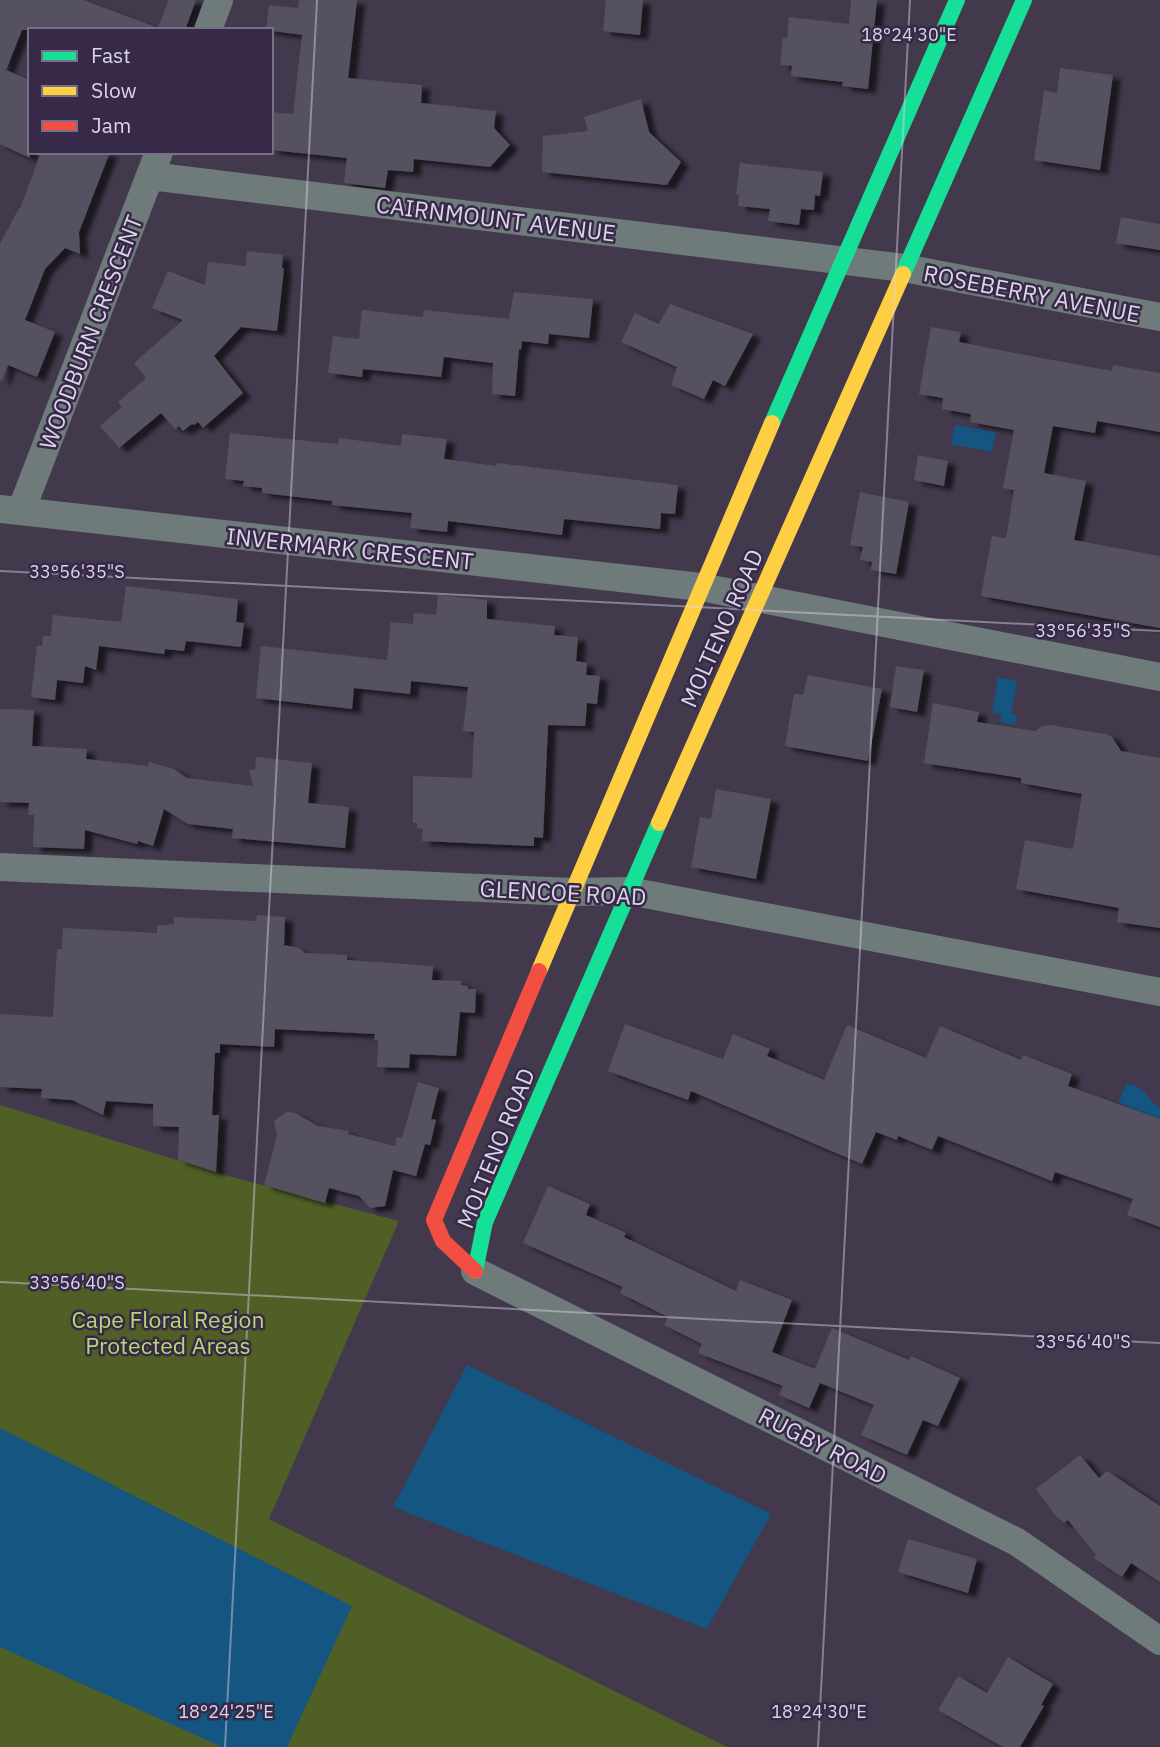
<svg xmlns="http://www.w3.org/2000/svg" width="1160" height="1747" viewBox="0 0 1160 1747" font-family="'IBM Plex Sans',sans-serif">
<style>
.green{fill:#505f26}
.water{fill:#145581}
.building{fill:#555160;filter:url(#shadow)}
.lines{fill:none;stroke-linecap:round;stroke-linejoin:round}
.street{stroke:#6f7a7b;stroke-width:28}
.fast{stroke:#16e098;stroke-width:16}
.slow{stroke:#ffcf43;stroke-width:16}
.jam{stroke:#f24e42;stroke-width:16}
.ticks{fill:none;stroke:#dcd5e8;stroke-width:2;stroke-opacity:0.45}
.labels{text-anchor:middle;dominant-baseline:central;stroke-width:5;stroke-linejoin:round;paint-order:stroke}
.street-label{font-size:23px;fill:#dcd5e8;stroke:#372948}
.park-label{font-size:23px;fill:#b7d773;stroke:#372948}
.ticks-label{font-size:18px;text-anchor:middle;fill:#dcd5e8;stroke:#372948;stroke-width:5;stroke-linejoin:round;paint-order:stroke}
</style>
<defs>
<filter id="shadow"><feDropShadow dx="8" dy="4.5" stdDeviation="2" flood-color="#0009"/></filter>
</defs>
<rect width="100%" height="100%" fill="#423a4c"/>
<!-- green -->
<path class="green" d="M0,1105l228,71 171,45 -130,298 458,228h-727z"/>
<!-- water -->
<path class="water" d="M955,425l41,7 -4,20 -41,-8z
M998,677l19,4 -6,33 6,1 -2,10 -15,-3 1,-8 -9,-2z
M1127,1084c19,1 19,15 33,24v14l-42,-20z
M467,1365l304,149 -64,115 -314,-122z
M0,1428l352,178 -65,141h-65l-222,-100z"/>
<!-- building -->
<path class="building" d="M0,0h83l73,27v3h-134l-16,40 24,10v78l-30,-14z
M169,0h27l-11,30h-28z
M299,0h58l-9,78 74,7 -1,18 75,8 -2,17 16,17 -20,22 -76,-8 -1,13 -25,-2 -3,18 -41,-5 3,-25 -76,-8v-38l22,2 9,-79 -36,-5 3,-25 29,3z
M606,0h37l-3,35 -37,-4z
M851,0h26l-9,89 -26,-3 1,-4 -52,-6 1,-10 -12,-1 3,-27h4l2,-21 60,7z
M1060,68l53,7 -13,95 -66,-10 10,-69 13,2z
M641,99l8,33 32,30 -14,23 -125,-13 1,-36 45,-5 -4,-14z
M41,152h69l-31,80 1,22 -15,-6 -20,21 -20,51 30,12 -18,45 -29,-12 -6,16 -2,-1v-136l19,-36 1,1z
M740,163l83,9 -3,24 -5,-1 -1,15 -13,-1 -2,16 -31,-4 2,-12 -32,-3 1,-11 -3,-1z
M1121,217l39,7v26l-44,-7z
M247,251l36,4 -1,13 2,1 -7,62 -36,-4 -27,29 29,37 -40,35 -5,-6 -4,3 -2,-1 -9,7 -4,-5 -4,3 -14,-16 -42,35 -19,-22 22,-19 -4,-5 28,-24 -12,-15 49,-43 -31,-12 16,-37 37,14 3,-23 38,4z
M514,292l79,7 -4,39 -40,-4 -1,10 -26,-3 -1,9 -2,-1 -4,47 -23,-2 1,-31 -49,-6 -3,20 -78,-8 -1,8 -34,-4 5,-37 26,3 3,-29 61,7 1,-7 85,9z
M670,304l83,30 -28,52 -12,-6 -9,19 -33,-14 6,-18 -56,-25 14,-29 24,11z
M931,327l30,5 -2,10 56,11 97,18 1,-6 47,8v59l-63,-11 -2,12 -42,-7 -9,47 42,8 -12,59 86,16v72l-179,-32 11,-60 14,2 8,-48 -11,-2 11,-58 -44,-8 1,-8 -29,-5 1,-11 -24,-4z
M230,433l108,11 1,-6 62,8 1,-12 45,5 -3,20 52,7 1,-3 181,22 -3,29 -14,-1 -1,16 -96,-10 -2,16 -114,-14 -1,11 -37,-4 2,-15 -80,-8v-4l-70,-8v-5l-19,-2 1,-5 -19,-2z
M918,455l30,6 -4,25 -30,-6z
M860,492l49,10 -13,72 -25,-4 1,-8 -12,-2 3,-13 -13,-2z
M126,586l112,13 -2,23 8,1 -3,24 -55,-6 -2,10 -19,-2 -1,5 -65,-8 -3,24 -11,-4 -2,17 -26,-3 -2,20 -24,-3 6,-51h5l1,-10h8l2,-21 68,7z
M438,595l49,5v19l68,7 -1,9 24,2 -2,24 11,2 -1,12 14,1 -3,28 -10,-1 -2,23 -37,-1 -5,113 -9,-1v9l-112,-5 1,-12 -6,-1v-5h-4v-47l59,2 2,-46 -11,-1 5,-44 -57,-6 -1,13 -56,-6 -2,21 -96,-11 5,-52 126,14 4,-38 22,2 1,-11 22,2z
M896,666l28,4 -7,42 -27,-5z
M808,675l74,14 -14,72 -83,-15 9,-52 9,1z
M933,703l46,9 -2,10 58,9 8,-5 7,-1 56,9 6,3 9,14 39,7v170l-43,-6 2,-14 -103,-19 9,-49 48,9 9,-55 -61,-11v-5l-97,-15z
M0,709l34,1 -2,36 55,3 -1,10 62,7 1,-4 25,7 13,9 66,8 -4,-16h6l1,-13 56,6 -4,40 41,4 -4,41 -113,-10 1,-9 -45,-5 -24,-15 -11,37 -15,-5 -1,3 -52,-14 -1,19 -51,-2 1,-32h-6l1,-12 -29,-1z
M716,789l55,10 -15,80 -65,-12 9,-50 11,2z
M257,915l28,2 -1,28 15,3 6,5 42,2v5l86,6 -1,14 29,1v4l7,1v3h8l-1,24 -15,-1 -4,44 -46,-2 -1,14 -32,-1 1,-27h-4l1,-6 -100,-5 -1,18 -54,-3v9h-5l-3,62h7l-3,57 -38,-12 1,-33 -26,-1v-22l-47,-3 -3,14 -31,-15 -31,-2 1,-9 -42,-2v-71l1,-2 52,3 4,-68h5l1,-21 94,5v-7l17,-2v-7l82,4z
M625,1024l98,35 10,-25 37,15 -3,7 57,24 23,-55 79,33 14,-32 81,34 2,-5 49,19 -4,12 92,33v108l-33,-12 6,-16 -78,-27 -3,9 -114,-45 -6,14 -34,-14 -1,4 -21,-8 -14,32 -171,-73 -3,9 -80,-29z
M418,1082l21,6 -8,31 5,1 -6,25 -5,-1 -9,32 -23,-6 -8,36 -15,2 -11,-12 -30,-8 -4,15 -61,-18 13,-50 -3,-14 13,-9 8,1 23,13 31,5 -1,3 47,12 2,-9 5,1z
M548,1186l42,18 -4,11 40,18 -2,4 112,54 4,-11 52,20 -20,52 43,17 17,-41 77,32 2,-4 49,22 -22,48 -15,-6 -16,35 -46,-20 13,-30 -54,-22 -11,25 -30,-13 4,-9 -85,-33 4,-9 -38,-19 4,-8 -48,-24 3,-6 -100,-44z
M1080,1455l19,23 8,-7 53,35v76l-29,-19 -9,14 -28,-19 2,-3 -28,-35 -4,3 -9,-8 -19,-26z
M908,1539l69,20 -9,34 -70,-21z
M1008,1657l45,27 -12,21 3,1 -24,41h-17l-65,-37 20,-34 29,17z"/>
<g class="lines">
<!-- street -->
<path class="street" d="M208,30l11,-30
M150,176l754,92 256,49
M0,509l701,78 459,90
M21,511l138,-359
M0,867l572,25 57,-1 531,101
M475,1271l542,271 143,99"/>
<!-- fast -->
<path class="fast" d="M903,274l121,-274
M772,423l185,-423
M475,1271l10,-49 174,-399"/>
<!-- slow -->
<path class="slow" d="M659,823l244,-549
M539,971l233,-548"/>
<!-- jam -->
<path class="jam" d="M475,1271l-32,-30 -9,-21 105,-249"/>
</g>
<!-- ticks -->
<path class="ticks" d="M0,571l1160,60M0,1282l1160,61M225,1747l92,-1747M818,1747l92,-1747"/>
<g class="labels">
<!-- street labels -->
<g class="street-label">
<text transform="translate(496 218) rotate(7)">CAIRNMOUNT AVENUE</text>
<text transform="translate(1032 293) rotate(11)">ROSEBERRY AVENUE</text>
<text transform="translate(90 332) rotate(-69)">WOODBURN CRESCENT</text>
<text transform="translate(350 548) rotate(6)">INVERMARK CRESCENT</text>
<text transform="translate(721 628) rotate(-66)">MOLTENO ROAD</text>
<text transform="translate(563 892) rotate(3)">GLENCOE ROAD</text>
<text transform="translate(495 1148) rotate(-68)">MOLTENO ROAD</text>
<text transform="translate(823 1445) rotate(27)">RUGBY ROAD</text>
</g>
<!-- park labels -->
<g class="park-label">
<text x="168" y="1319">Cape Floral Region<tspan x="168" dy="26">Protected Areas</tspan></text>
</g>
</g>
<g class="ticks-label">
<text x="909" y="41">18°24'30"E</text>
<text x="77" y="578">33°56'35"S</text>
<text x="1083" y="637">33°56'35"S</text>
<text x="77" y="1289">33°56'40"S</text>
<text x="1083" y="1348">33°56'40"S</text>
<text x="226" y="1718">18°24'25"E</text>
<text x="819" y="1718">18°24'30"E</text>
</g>
<!-- legend -->
<rect x="28" y="28" width="245" height="126" fill="#372948" stroke="#796e88" stroke-width="2"/>
<rect x="42" y="51" width="35" height="10" fill="#16e098" stroke="#796e88" stroke-width="2"/>
<text x="91" y="63" font-size="21" fill="#dcd5e8">Fast</text>
<rect x="42" y="86" width="35" height="10" fill="#ffcf43" stroke="#796e88" stroke-width="2"/>
<text x="91" y="98" font-size="21" fill="#dcd5e8">Slow</text>
<rect x="42" y="121" width="35" height="10" fill="#f24e42" stroke="#796e88" stroke-width="2"/>
<text x="91" y="133" font-size="21" fill="#dcd5e8">Jam</text>
</svg>
